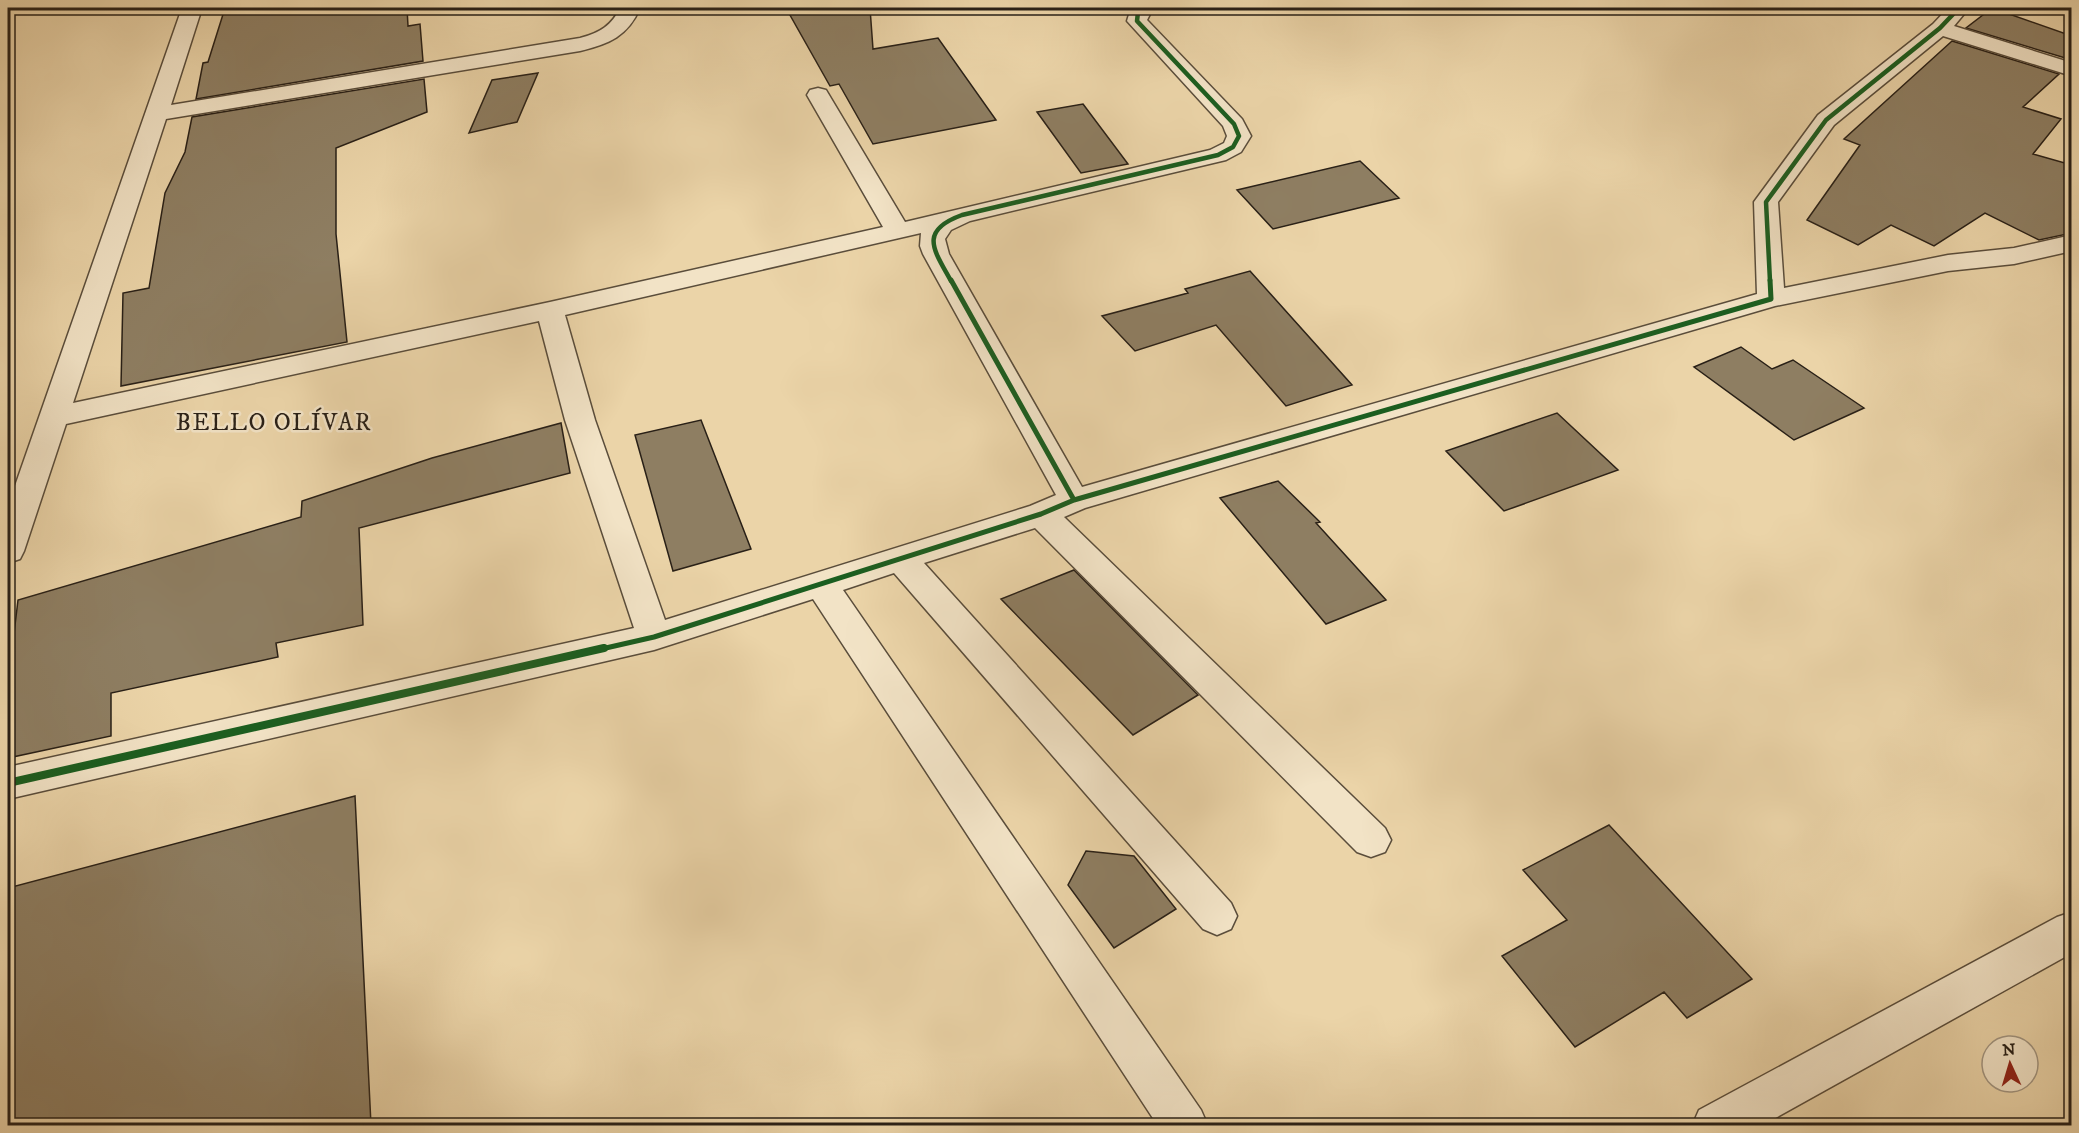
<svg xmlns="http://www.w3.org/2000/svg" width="2079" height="1133" viewBox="0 0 2079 1133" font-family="'IM FELL DW Pica',serif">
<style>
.building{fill:#8e7e62;stroke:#292017;stroke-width:1.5}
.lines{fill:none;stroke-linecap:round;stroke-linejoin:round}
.minor-casing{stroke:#5a4d3b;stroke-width:3}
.minor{fill:#f2e3c6;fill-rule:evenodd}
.cycleway-far2-casing{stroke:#f2e3c6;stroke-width:8}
.cycleway-far1-casing{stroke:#f2e3c6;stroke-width:9}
.cycleway-casing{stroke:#f2e3c6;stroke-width:11}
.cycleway-far2{stroke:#1b5e20;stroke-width:4.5}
.cycleway-far1{stroke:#1b5e20;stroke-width:5}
.cycleway{stroke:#1b5e20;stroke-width:8}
.labels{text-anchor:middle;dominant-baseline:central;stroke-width:5;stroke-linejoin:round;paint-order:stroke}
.neighbourhood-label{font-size:24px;letter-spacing:1.5px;fill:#292017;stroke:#f2e3c6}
</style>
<rect width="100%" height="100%" fill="#ebd4a8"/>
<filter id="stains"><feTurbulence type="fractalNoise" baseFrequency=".00333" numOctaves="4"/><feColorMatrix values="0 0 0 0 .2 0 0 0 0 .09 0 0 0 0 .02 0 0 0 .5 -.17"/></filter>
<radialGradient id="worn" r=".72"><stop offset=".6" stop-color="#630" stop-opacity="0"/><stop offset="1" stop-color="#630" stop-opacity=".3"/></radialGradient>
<!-- building -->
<path class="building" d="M225,8h182l1,18 12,-2 3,37 -227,38 7,-36 5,-1z
M786,8h84l3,41 65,-11 58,82 -123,24 -34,-60 -9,2z
M1992,8l80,28v24l-106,-32z
M1952,41l107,33 -36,33 38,12 -28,35 39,11v68l-33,7 -54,-27 -51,33 -43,-21 -33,20 -51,-25 53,-75 -16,-6z
M538,73l-21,49 -48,11 23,-53z
M424,79l3,33 -91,36v86l11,108 -226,44 2,-93 26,-5 16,-95 20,-41 7,-35z
M1083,104l45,60 -47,9 -44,-61z
M1360,161l39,37 -126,31 -36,-39z
M1250,271l102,114 -66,21 -70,-81 -81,26 -33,-35 86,-23 -3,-4z
M1741,347l31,22 21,-9 71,48 -70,32 -100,-73z
M1557,413l61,57 -114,41 -58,-60z
M701,420l50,129 -78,22 -38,-136z
M561,423l9,50 -211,55 4,97 -87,18 2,14 -167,36v43l-103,22v-74l10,-84 283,-83 1,-16 130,-43z
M1278,481l42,41 -4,1 70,77 -60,24 -106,-126z
M1074,570l124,125 -65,40 -132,-136z
M355,796l16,329h-363v-237z
M1609,825l143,154 -65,39 -23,-26 -89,55 -73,-91 65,-36 -44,-50z
M1086,851l48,5 42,53 -62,39 -46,-63z"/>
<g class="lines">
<defs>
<path id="minor" d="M182,8h20l-31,97 409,-67c20,-5 32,-13 40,-30h20c-12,28 -31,36 -60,43l-414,68 -93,284 477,-101 333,-75 -76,-132 3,-5 8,-2 8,2 3,5 76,127 305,-72 14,-7 3,-7 -4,-10 -96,-105 4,-13h22l-6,12 95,99 9,17 -10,16 -15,8 -256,61 -19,9 -6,9 4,15 133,233 675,-193 -3,-92 64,-87 115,-91 15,-16h21l-15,18 118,37v13l-129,-40 -109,89 -56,77 6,86 164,-33 66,-7 58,-13v16l-58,13 -66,7 -173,35 -690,202 -21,9 321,311 6,12 -6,12 -14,5 -14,-5 -322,-324 -111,35 307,340 6,13 -6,13 -14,6 -14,-6 -309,-356 -51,17 358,520 7,16h-50l-345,-527 -159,51 -646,149v-32l626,-139 -69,-208 -26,-99 -473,103 -42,127 -4,8 -12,4v-57zM921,233l-1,13 3,8 133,241 -26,11 -365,114 -70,-200 -30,-105z
M2072,912v41l-311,173h-69l7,-16 358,-193z"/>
</defs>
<!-- minor casing -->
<use href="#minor" class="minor-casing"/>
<!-- minor -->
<use href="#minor" class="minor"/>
<defs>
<path id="cycleway-far2" d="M951,281c-17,-31 -33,-50 11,-66l256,-60 15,-8 6,-11 -5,-12 -97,-103 1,-9 5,-4
M1770,281l-4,-79 60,-82 114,-92 19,-20"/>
<path id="cycleway-far1" d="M951,280l123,220
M597,650l57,-13 387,-123 33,-14 697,-201 -1,-19"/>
<path id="cycleway" d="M8,783l596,-135"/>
</defs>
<!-- cycleway-far2 casing -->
<use href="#cycleway-far2" class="cycleway-far2-casing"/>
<!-- cycleway-far1 casing -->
<use href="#cycleway-far1" class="cycleway-far1-casing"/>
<!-- cycleway casing -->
<use href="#cycleway" class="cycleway-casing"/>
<!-- cycleway-far2 -->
<use href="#cycleway-far2" class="cycleway-far2"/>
<!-- cycleway-far1 -->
<use href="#cycleway-far1" class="cycleway-far1"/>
<!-- cycleway -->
<use href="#cycleway" class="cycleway"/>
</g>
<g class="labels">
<!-- neighbourhood labels -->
<g class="neighbourhood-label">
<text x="274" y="423">BELLO OLÍVAR</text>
</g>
</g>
<!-- margin -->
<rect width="2079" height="1133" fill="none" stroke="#ebd4a8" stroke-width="30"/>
<rect x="9" y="9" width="2061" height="1115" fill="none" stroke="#292017" stroke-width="3"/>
<rect x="15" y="15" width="2049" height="1103" fill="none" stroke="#292017" stroke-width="1.5"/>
<!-- north arrow -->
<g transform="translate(2010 1064) rotate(356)"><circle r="28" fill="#f2e3c6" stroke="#a29580" stroke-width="1.5"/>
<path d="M0-4.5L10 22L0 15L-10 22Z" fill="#8f2418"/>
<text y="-9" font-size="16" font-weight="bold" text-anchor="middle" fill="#292017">N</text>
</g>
<rect width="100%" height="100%" filter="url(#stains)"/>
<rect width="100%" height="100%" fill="url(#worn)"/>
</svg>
